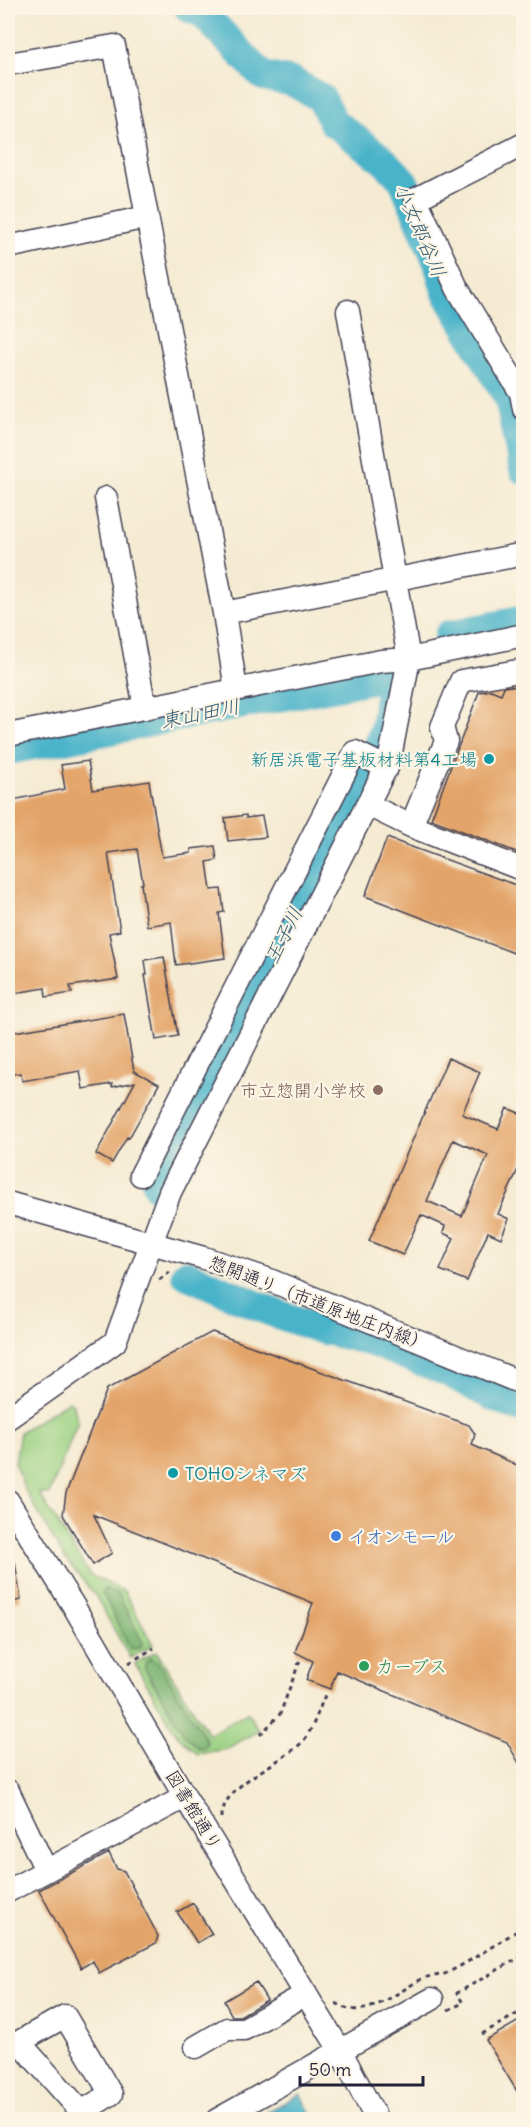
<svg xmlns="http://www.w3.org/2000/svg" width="531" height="2127" viewBox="0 0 531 2127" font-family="Delius,'Klee One',sans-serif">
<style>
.green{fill:#9bd183;stroke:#5e7a5f;stroke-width:1.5}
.forest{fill:#7cb371;stroke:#4f6a56;stroke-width:1.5}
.water{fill:#4ab3c9;stroke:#366a82;stroke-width:1.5}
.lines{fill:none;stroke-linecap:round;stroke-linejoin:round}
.river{stroke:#4ab3c9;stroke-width:30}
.building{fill:#e3a469;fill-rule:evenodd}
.minor-casing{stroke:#424052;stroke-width:25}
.path{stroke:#424052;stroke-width:3;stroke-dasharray:4.5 4.5;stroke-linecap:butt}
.minor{stroke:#fff;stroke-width:22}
.culture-dot{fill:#0f9aa8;stroke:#fcf5e5;stroke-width:2}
.education-dot{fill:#8d6e63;stroke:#fcf5e5;stroke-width:2}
.shop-dot{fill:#3f7fe0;stroke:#fcf5e5;stroke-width:2}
.leisure-dot{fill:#2e9e5b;stroke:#fcf5e5;stroke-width:2}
.labels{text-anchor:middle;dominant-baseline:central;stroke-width:4.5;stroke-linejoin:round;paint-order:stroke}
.culture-label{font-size:18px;fill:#0d838f;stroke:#fcf5e5;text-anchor:end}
.education-label{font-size:18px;fill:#785e54;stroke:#fcf5e5;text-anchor:end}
.street-label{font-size:18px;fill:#22223b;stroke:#fcf5e5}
.shop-label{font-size:18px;fill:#366cbe;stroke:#fcf5e5;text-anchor:start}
.leisure-label{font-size:18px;fill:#27864d;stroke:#fcf5e5;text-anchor:start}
.water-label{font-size:20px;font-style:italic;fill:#325c74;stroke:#fcf5e5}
</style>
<rect width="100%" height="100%" fill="#fcf5e5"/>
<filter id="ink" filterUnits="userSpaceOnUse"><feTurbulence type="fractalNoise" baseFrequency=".0167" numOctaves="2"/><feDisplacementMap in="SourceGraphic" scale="12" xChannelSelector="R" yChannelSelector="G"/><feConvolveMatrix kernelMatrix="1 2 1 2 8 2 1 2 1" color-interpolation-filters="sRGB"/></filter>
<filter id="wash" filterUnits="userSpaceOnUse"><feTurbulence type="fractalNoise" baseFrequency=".008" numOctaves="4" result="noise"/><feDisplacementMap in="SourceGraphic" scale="24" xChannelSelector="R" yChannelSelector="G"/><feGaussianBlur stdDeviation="1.35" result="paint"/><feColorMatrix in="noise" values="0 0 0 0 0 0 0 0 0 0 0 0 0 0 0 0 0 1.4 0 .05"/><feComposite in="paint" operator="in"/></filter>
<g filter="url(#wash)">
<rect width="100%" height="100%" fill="#f5ebd3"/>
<!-- green -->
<path class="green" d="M69,1401l4,3 5,17 -29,74 -10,-2 51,82 34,16 29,54 -23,13 -35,-63 -32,-39 -38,-66 -10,-26 5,-32z
M156,1651l53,84 38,-23 12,18 -32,19 -29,5 -21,-19 -42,-71z"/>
<!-- forest -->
<path class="forest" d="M105,1588l13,6 25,49 -3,5 -10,1 -28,-57z
M151,1658l7,4 49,79 -2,6 -4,2 -16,-13 -40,-67v-6z"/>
<!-- water -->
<path class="water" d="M300,2094l14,25h-46l-3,-6z"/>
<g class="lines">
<!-- river -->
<path class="river" d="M189,8l13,5 61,63 30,6 28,16 12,24 49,37 21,21 35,83 8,28 63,108 15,71
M450,643l-1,-8 75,-15
M8,750l384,-75 -7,51 -11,35 -218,420 2,6
M186,1274l83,37 52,18 49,12 80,32 42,23 32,13"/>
</g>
<g id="blocks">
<!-- building -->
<path class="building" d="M511,686l13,4v165l-93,-36 48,-127 12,-2 10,4 3,-7z
M88,761l5,29 56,-9 13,76 29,-4v-4l24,-3 2,14 -10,2 4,28 10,-1 3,23 -5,1 6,45 -49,7 -5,-43 -24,4 -6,-42 2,-1 -6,-34 -29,4 12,78 -11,2 9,46 -48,7 2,7 -26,4 -1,-9 -37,6v-193l57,-12 -4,-24z
M246,815v3l16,-2 4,21 -38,4 -3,-23z
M387,838l137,50v69l-159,-61z
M164,957l14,79 -22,4 -11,-65h2l-2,-15z
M124,1014l10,57 25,13 -30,54 -2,-1 -15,26 -16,-9 39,-72 -23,5v-3l-29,5 -3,-18 -58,10 -1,-8 -9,1 -4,-26v-15z
M448,1058l32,14 -18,42 36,15 9,-21 17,7v41l-26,58 11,5 -8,19 -13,-6 -21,49 -27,-11 14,-32 -11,-5 2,-7 -24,-11 -18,40 -34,-14zM453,1140l35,15 -26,61 -35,-15z
M212,1332l257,93 6,9 -3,11 52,23v304l-17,-30 -170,-71 -7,18 -24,-9 7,-19 -18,-9 18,-49 -219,-88 18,38 -19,12 -30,-50 3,-22 41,-104z
M8,1562h7l6,38 -13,3z
M109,1853l8,16 7,2 34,65 -2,7 -57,30 -6,-12 -12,7 -42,-78z
M193,1903l19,31 -15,9 -20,-31z
M256,1982l11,18 -27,16h-8l-8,-15z
M524,2018v85l-38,-63z"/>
</g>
</g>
<g filter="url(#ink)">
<use href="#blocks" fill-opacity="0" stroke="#424052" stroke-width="1.5"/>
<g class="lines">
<defs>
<path id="minor" d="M8,64l106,-18 110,567 12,77
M524,144l-108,55 41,89 64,105 3,16
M8,247l139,-30
M106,498l39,210
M224,613l300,-59
M8,735l373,-74 28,-2 115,-24
M368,805l43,21 113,44
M411,826l35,-85 -4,-14 19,-46 63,-11
M141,1175l214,-423 32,16
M8,1203l196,55 63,21 257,105
M8,1418l107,-76 55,-150 219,-430 20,-103 -61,-348
M8,1501l65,104 112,192 155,253 37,70
M8,1791l38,79
M8,1891l177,-94
M196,2047l31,-18h17l62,-35
M83,2111l28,-17 -46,-78 -46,26 70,78
M217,2120l215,-121"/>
</defs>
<!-- minor casing -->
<use href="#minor" class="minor-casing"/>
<!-- path -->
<path class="path" d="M159,1280l11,-8
M129,1663l25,-15
M260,1735l20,-21 20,-54
M222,1818c-1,-35 62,-54 82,-78 10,-13 15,-32 22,-47
M336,2003c28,20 59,-10 84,-23 8,-5 18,-3 27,-7 26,-13 51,-31 77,-46
M448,2010l15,-7 -6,-10 67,-38
M482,2034l42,-24"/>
<!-- minor -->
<use href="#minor" class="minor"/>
</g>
</g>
<!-- markers -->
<g class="culture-dot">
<circle cx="489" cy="759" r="6"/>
<circle cx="173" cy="1473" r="6"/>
</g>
<circle class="education-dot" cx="378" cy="1090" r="6"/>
<circle class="shop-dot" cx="336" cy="1536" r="6"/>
<circle class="leisure-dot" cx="364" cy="1666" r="6"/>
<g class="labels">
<!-- culture labels -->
<g class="culture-label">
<text x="477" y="759">新居浜電子基板材料第4工場</text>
<text x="185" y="1473" text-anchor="start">TOHOシネマズ</text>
</g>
<!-- education labels -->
<g class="education-label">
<text x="366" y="1090">市立惣開小学校</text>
</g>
<!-- street labels -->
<g class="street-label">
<text transform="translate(319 1303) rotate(21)">惣開通り（市道原地庄内線）</text>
<text transform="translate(194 1810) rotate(59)">図書館通り</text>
</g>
<!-- shop labels -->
<g class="shop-label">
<text x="348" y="1536">イオンモール</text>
</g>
<!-- leisure labels -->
<g class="leisure-label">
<text x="376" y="1666">カーブス</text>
</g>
<!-- water labels -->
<g class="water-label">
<text transform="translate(421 230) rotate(67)">小女郎谷川</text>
<text transform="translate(200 713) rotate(-11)">東山田川</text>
<text transform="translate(283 935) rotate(-63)">王子川</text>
</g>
</g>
<!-- margin -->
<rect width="531" height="2127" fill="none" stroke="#fcf5e5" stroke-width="30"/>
<!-- scale -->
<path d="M300 2076v9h123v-9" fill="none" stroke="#22223b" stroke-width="3"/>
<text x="309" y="2076" font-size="18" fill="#22223b" stroke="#fcf5e5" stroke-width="4.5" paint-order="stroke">50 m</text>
</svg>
